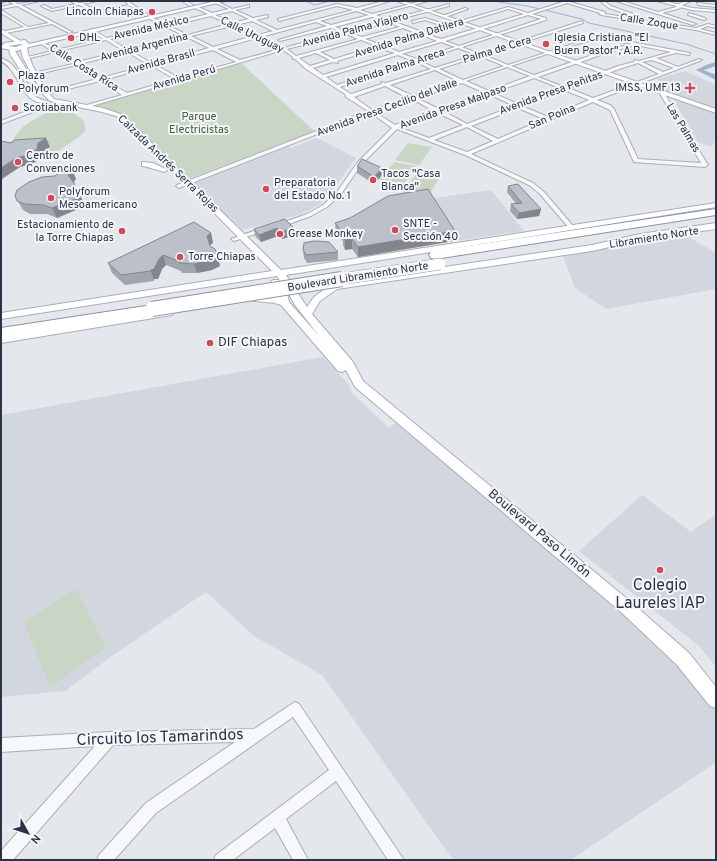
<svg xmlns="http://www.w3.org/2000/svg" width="717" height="861" viewBox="0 0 717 861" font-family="Overpass,sans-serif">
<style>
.built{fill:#d2d6de}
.green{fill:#c9d6c5}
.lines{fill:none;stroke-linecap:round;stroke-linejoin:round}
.stream{stroke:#9fb4cc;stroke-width:1}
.river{fill:#9fb4cc;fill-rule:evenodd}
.street-casing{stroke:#a9aeb7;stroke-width:2}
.secondary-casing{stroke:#a9aeb7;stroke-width:2}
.primary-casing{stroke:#a3abb8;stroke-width:2}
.highway-casing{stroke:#8b94a3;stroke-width:2}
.street{fill:#f7f8fa;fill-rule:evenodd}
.secondary{fill:#fff;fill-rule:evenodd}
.primary{fill:#fff;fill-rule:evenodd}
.highway{fill:#fff;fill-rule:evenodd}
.highway-bridge-far1-casing{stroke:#8b94a3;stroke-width:12;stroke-linecap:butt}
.highway-bridge-casing{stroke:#8b94a3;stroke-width:16;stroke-linecap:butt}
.highway-bridge-far1{stroke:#fff;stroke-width:11}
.highway-bridge{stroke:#fff;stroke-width:14}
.wall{fill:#a1a5ae}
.shaded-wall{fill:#83868d}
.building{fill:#bbc0ca;stroke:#83868d}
.poi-dot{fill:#d1495b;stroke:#f4f6f9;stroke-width:1.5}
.labels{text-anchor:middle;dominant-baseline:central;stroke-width:4;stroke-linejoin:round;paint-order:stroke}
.far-poi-label{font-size:11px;fill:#2b3445;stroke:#f4f6f9;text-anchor:start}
.far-street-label{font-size:11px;fill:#2b3445;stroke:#f4f6f9}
.far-park-label{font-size:11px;fill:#3f6138;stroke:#f4f6f9}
.poi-label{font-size:13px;fill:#2b3445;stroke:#f4f6f9;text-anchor:start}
.street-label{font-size:13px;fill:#2b3445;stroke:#f4f6f9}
.near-poi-label{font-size:16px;fill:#2b3445;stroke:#f4f6f9}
.near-street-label{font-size:16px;fill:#2b3445;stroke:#f4f6f9}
</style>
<rect width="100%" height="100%" fill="#e4e7ec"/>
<!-- built -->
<path class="built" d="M685,71l31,14v25l-50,-18 -8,-13z
M671,96l45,16v26l-4,9 -14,-5z
M317,138l39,20 -28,38 -8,8 -19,10 -58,16 -51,-47 95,-37 4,2z
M491,190l33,41 -70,10 -27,-42z
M687,236l29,17v36l-110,20 -31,-21 -12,-32z
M323,357l26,28 3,8 37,35 9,-7 281,241 37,49v51l-145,98h-118l-131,-185 -68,-39 -48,-44 -90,61 -51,38 -64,6v-282z
M642,495l49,37 25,-18v153l-17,-21 -120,-95z"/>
<!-- green -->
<path class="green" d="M240,62l74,69 -126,48 -68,-66 -30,-7z
M55,111l17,1 12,9 2,9 -7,7 -37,24v-5l10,-9 -51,3c13,-7 13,-15 22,-23 9,-7 21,-14 32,-16z
M408,143l24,4 -13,18 -24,-5z
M394,162l23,4 -14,19 -24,-5z
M416,174l23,5 -13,20 -25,-5z
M76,589l30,59 -56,39 -26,-65z"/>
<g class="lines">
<!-- stream -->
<path class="stream" d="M306,1l8,4 17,-4
M361,1h7
M492,1l35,5 55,13 7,4 97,21 30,10"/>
<!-- river -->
<path class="river" d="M716,62v4l-12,4 12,5v5l-20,-10 10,-5z"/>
<defs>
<path id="street" d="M1,1h5l-5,2z
M8,1h5l5,3 22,-3 -19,4 51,27 -3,1 -17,-9 -51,10v-2l23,-5 -23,-14v-3l27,17 21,-4 -32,-17 -16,3v-2l13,-3z
M70,1l10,2 17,-2 -14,3 16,7 30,-6 -3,-3 2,-1 20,14 -3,1 -14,-10 -32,7 -20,-8 -27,6 -11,-5 3,-1 8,4 24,-5z
M182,1h4l7,4 -3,1z
M216,1l16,8 17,-4v2l-14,3 18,8 15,-3v2l-12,3 21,10 76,-20 -16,-4 -58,15 -1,-2 59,-15 20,4 27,-7h6l-30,9 12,4 50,-13h6l-52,14 12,5 61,-16v2l-57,15 30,11 21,-6 -18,-6 -12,3 -1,-2 13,-3 22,7 61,-18 20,6 38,-12h6l-2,1 35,10v2l91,14 12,-4 8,2v2l-8,-2 -8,3 16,4v2l-20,-5 -95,-15 -2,-1 1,-1 -33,-10 -35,11 14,4v2l-84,27 18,7 102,-33 1,2 -99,32 24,10 86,-28 -2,-1 2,-1 96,18 -1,2 -13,-2 -20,5 22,9 21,-8 3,1 -105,40 13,5 4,4 24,50 63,4 -42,-71 4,-1 45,74 -3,2 -71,-5 -24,-52 -17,-8 -122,52 62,29 11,9 29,34 1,1 -3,2 -2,-1 -29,-34 -11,-9 -64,-30 -68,-26 -36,36 -20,29 -14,13 -16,9 -33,12 -3,-2 1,-1 31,-11 16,-9 14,-13 20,-29 35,-35 -21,-15 -192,75 -3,-2 1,-1 191,-74 -22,-14 -1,-3 -39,-25 -11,-10h-2v-2l-10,-7 -198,58h-2v-2l39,-11 -22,-14 -56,14v-2l53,-14 -21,-14 -42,10v-2l39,-9 -18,-12 -29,7 -2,-1 28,-7 -12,-8 1,-2 15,9 47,-11 -13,-8 1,-2 16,9 55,-13 -14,-7 1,-2 17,8 42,-10 -13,-6 1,-2 16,7 17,-4 -14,-6zM508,9l16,5 -83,25 -15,-5zM232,11l17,8 -16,4 -18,-8zM356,11l13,4 -38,10 -11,-4zM528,15l13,4 -82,27 -14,-5zM211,16l18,8 -41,11 -19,-9zM372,17l12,4 -38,10 -11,-4zM252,21l21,10 -15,4 -22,-10zM316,22l11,4 -49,14 2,1 51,-13 11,4 -58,16 -23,-11zM388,22l12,5 -38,10 -12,-4zM165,26l19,10 -56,14 -18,-11zM232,26l22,10 -41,11 -22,-11zM403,28l15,6 -37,11 -16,-6zM346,34l12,5 -62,17 -9,-7zM422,35l15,6 -38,11 -15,-6zM187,37l22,11 -56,16 -22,-13zM257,38l23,11 -40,11 -23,-11zM599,38l33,6 -25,6 -73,25 -23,-9 66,-22zM106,40l18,11 -47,11 -18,-11zM361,40l16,6 -43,13 -14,-7zM441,42l14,5 -38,12 -15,-5zM636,45l35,7 -32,9 -4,-1 -1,2 -16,4 -54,21 -26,-10 71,-25zM380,48l15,5 -72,22 -10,-7 20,-6 5,1 -1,-2zM458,48l18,7 -41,13 -15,-7zM213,50l23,12 -57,16 -23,-13zM127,52l22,13 -48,13 -21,-14zM316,53l14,7 -20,6 -11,-8zM398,55l15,6 -76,24 -11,-8zM480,56l24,10 -41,14 -24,-11zM652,60l22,8 -11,4 -21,-10zM416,62l15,7 -45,14 -5,-1 1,2 -31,10 -11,-7zM638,63l21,11 -66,24 -25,-10 54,-20zM152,66l23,13 -48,14 -23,-13zM507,67l23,9 -41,15 -23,-10zM435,70l23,11 -45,15 -23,-11zM534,78l26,10 -42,16 -25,-11zM462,83l23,10 -46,16 -23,-11zM385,86l23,12 -36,12 -18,-13zM564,90l25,10 -41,17 -26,-11zM489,94l25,12 -47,18 -24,-13zM412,99l22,12 -39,14 -20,-13zM518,108l26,11 -46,20 -27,-13zM438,113l25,12 -34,13 -30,-11zM467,127l26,14 -26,11 -33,-12z
M600,1h4l7,5 28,10 -3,1 -27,-9z
M616,1h6l36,11 18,-5v-2l10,-4h5l-11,5 1,2 -19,5 34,11 -3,1z
M697,3l19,2v2l-18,-2z
M465,8l3,1 -23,8 -3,-1z
M689,13l16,5 1,1 -2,1 -16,-5z
M1,58c25,9 17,37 46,43v2c-27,2 -26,-32 -46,-42z
M58,102h2v2l-19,5 -40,15v-3l36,-14z
M265,227l2,1v2l-33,11 -3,-2z
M295,702l4,2 105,156h-16l-52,-79 -50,38 22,41h-15l-18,-32 -42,32h-19l2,-5 113,-85 -36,-53 -137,96 -42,47h-17l2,-5 47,-52 89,-61 -122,3 -100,115h-12v-9l94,-105 -94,6v-14l109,-6 144,-3z"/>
<path id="secondary" d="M397,1h6l313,108v4z
M657,1h8l27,7 24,2v2l-24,-2z
M1,29l20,12 1,1 -5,1 -16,-10z
M22,45l5,1c0,14 17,42 27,53l49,9 20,7 158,155 435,-67v4l-430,68 21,32 7,-10 12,-9 1,-3 3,-1 262,-39 48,-11 76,-11v6l-76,11 -48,11 -255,38 -17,12 -8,13 41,48 10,19 268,221 58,51 27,34v21l-6,-2 -33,-41 -56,-53 -266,-225 -9,-17 -4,2 -4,-1 -57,-66 -6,-2 -21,-2 -2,-2 2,-2h24l-2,-8 -5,-7 2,-2h6l6,8 -8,-12 -276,43v-6l271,-42 -153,-154 -17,-5 -52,-11 -7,-7 -20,-36 -2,-7zM286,289l9,16 25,32 -31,-35z
M9,48l5,1 20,33 -1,1 -5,-1 -18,-28z
M142,162l11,1 15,7 -4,2c-8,-2 -14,-5 -22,-6z
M168,310l5,3 -1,2 -171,28v-8z"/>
<path id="primary" d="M216,1h10l-201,47 -8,3 -16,-3 2,-4 2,-1 20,-3 4,4zM21,44h2l-7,3 -8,-1z"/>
<path id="highway" d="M716,209v6l-281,44 -4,-1 -2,-3 2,-3 4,-1z
M152,305l5,1 2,3 -2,3 -156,26v-10z"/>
</defs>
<!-- street casing -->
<use href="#street" class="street-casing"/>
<!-- secondary casing -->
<use href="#secondary" class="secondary-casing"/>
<!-- primary casing -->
<use href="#primary" class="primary-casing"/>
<!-- highway casing -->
<use href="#highway" class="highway-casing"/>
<!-- street -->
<use href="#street" class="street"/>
<!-- secondary -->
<use href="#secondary" class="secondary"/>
<!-- primary -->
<use href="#primary" class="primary"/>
<!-- highway -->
<use href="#highway" class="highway"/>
<defs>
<path id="highway-bridge-far1" d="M335,280l105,-16"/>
<path id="highway-bridge" d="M152,309l190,-30"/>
</defs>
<!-- highway-bridge-far1 casing -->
<use href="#highway-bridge-far1" class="highway-bridge-far1-casing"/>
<!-- highway-bridge casing -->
<use href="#highway-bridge" class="highway-bridge-casing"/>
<!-- highway-bridge-far1 -->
<use href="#highway-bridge-far1" class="highway-bridge-far1"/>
<!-- highway-bridge -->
<use href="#highway-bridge" class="highway-bridge"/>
</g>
<!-- wall -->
<path class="wall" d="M357,166l25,9 -8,9 -17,-11z
M76,179l-2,3 4,10 1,4 6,10 -28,12 -10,-4h-17l-7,-4 -8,-14z
M508,186l33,23 -2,7 -22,3 -7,-8 1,-7h5l-9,-12z
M335,223l119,18 -96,16 -6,-8 -7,1 -2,-5v-4l-7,-8z
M294,228l1,7 -13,4 -4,-3 -17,6 -6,-6 -1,-7z
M211,233l2,10 -4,2 11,21 -8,4 -15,3h-15l-1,-2 -15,-6 -4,4 -4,10h-4v2l-29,4 -13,-12 -4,-10z
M303,250l35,2v8l-31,3 -3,-5z"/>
<!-- shaded-wall -->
<path class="shaded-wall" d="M46,138l4,9 -8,6 -1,5 -9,6 -12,3 -18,12h-1v-11z
M382,168v7l-8,9v-7z
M72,169l4,10 -4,5 -4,-9z
M74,183l4,9 1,5h2l4,9 -28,12 -5,-10 20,-15z
M541,209l-2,7 -22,3 2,-6z
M277,228l1,8 -17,6 -2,-7z
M294,228l1,7 -13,4 -1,-7z
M455,231l-1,10 -96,16v-10z
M211,233l2,10 -4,3 -2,-10z
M352,239v10l-7,1v-10z
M163,255l3,10 -4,4 -4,10h-4v2l-3,-10v-1z
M218,256l2,10 -8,4 -15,3 -3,-9z"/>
<!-- building -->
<path class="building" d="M46,138l-8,5 -1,6 -9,6 -12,3 -15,10v-27l10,2 4,-3z
M362,159l20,9 -8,9 -17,-11z
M72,169l-4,6 6,8 1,5 -3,5 9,4 -29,11 -9,-3 -18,-1 -8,-3 -2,-5 2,-6 12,-8 13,-5 13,-1 7,-6z
M518,184l23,25 -22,4 -8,-9 11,-1 -14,-17z
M428,189l27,42 -97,16 -6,-8 -7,1 -3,-5 2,-1 -9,-11 15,-5 38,-22z
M285,219l9,9 -13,4 -4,-4 -18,7 -5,-6z
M194,222l17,11 -4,3 3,10 5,3 3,7 -9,4 -15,4 -15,-1 2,-1 -18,-7 -4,4 -5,10 -3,1v1l-30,4 -13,-12z
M314,241l15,1 9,10 -32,3 -3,-5 1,-7z"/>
<!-- markers -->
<g class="poi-dot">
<circle cx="152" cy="12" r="4"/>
<circle cx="71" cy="38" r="4"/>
<circle cx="546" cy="44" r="4"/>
<circle cx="10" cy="82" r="4"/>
<path d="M688 82h4v4h4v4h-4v4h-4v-4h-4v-4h4z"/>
<circle cx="15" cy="108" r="4"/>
<circle cx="18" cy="162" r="4"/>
<circle cx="373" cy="180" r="4"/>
<circle cx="266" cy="189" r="4"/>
<circle cx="51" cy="198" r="4"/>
<circle cx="395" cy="230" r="4"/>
<circle cx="122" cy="231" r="4"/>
<circle cx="280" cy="234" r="4"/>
<circle cx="180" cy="257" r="4"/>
<circle cx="210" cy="343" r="4"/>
<circle cx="660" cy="570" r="4"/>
</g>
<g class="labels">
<!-- far-poi labels -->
<g class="far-poi-label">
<text x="144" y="12" text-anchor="end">Lincoln Chiapas</text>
<text x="79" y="38">DHL</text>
<text x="554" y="38">Iglesia Cristiana "El<tspan x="554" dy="13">Buen Pastor", A.R.</tspan></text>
<text x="18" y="76">Plaza<tspan x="18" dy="13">Polyforum</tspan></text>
<text x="681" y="88" text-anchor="end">IMSS, UMF 13</text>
<text x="23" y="108">Scotiabank</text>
<text x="26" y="156">Centro de<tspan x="26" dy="13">Convenciones</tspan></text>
<text x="381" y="174">Tacos "Casa<tspan x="381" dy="13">Blanca"</tspan></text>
<text x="274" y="183">Preparatoria<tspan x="274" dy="13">del Estado No. 1</tspan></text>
<text x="59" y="192">Polyforum<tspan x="59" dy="13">Mesoamericano</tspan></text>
<text x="403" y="224">SNTE -<tspan x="403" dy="13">Sección 40</tspan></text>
<text x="114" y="225" text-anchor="end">Estacionamiento de<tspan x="114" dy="13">la Torre Chiapas</tspan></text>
<text x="288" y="234">Grease Monkey</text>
<text x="188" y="257">Torre Chiapas</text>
</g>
<!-- far-street labels -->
<g class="far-street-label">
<text transform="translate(649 22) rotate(9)">Calle Zoque</text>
<text transform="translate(151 28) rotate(-13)">Avenida México</text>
<text transform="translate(355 30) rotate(-15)">Avenida Palma Viajero</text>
<text transform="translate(252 35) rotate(26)">Calle Uruguay</text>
<text transform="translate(409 38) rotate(-17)">Avenida Palma Datilera</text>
<text transform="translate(144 47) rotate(-14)">Avenida Argentina</text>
<text transform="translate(497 50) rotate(-17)">Palma de Cera</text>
<text transform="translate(161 62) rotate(-15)">Avenida Brasil</text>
<text transform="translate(84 68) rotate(32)">Calle Costa Rica</text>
<text transform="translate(395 68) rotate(-18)">Avenida Palma Areca</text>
<text transform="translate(184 78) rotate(-16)">Avenida Perú</text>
<text transform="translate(551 93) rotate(-20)">Avenida Presa Peñitas</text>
<text transform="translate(453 107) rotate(-20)">Avenida Presa Malpaso</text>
<text transform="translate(387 108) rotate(-20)">Avenida Presa Cecilio del Valle</text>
<text transform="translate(552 117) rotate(-23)">San Poina</text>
<text transform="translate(683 128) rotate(59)">Las Palmas</text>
<text transform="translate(168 164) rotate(44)">Calzada Andrés Serra Rojas</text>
<text transform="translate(654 238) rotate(-9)">Libramiento Norte</text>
<text transform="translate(358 277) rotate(-9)">Boulevard Libramiento Norte</text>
</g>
<!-- far-park labels -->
<g class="far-park-label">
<text x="199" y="117">Parque<tspan x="199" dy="13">Electricistas</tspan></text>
</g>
<!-- poi labels -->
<g class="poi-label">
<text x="218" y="343">DIF Chiapas</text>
</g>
<!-- street labels -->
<g class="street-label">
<text transform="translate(539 534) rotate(40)">Boulevard Paso Limón</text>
</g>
<!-- near-poi labels -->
<g class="near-poi-label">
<text x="660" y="586">Colegio<tspan x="660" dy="18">Laureles IAP</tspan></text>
</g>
<!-- near-street labels -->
<g class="near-street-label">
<text transform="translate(160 738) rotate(-2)">Circuito los Tamarindos</text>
</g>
</g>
<!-- border -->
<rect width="717" height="861" fill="none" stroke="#2b3445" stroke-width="4"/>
<!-- north arrow -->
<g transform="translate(28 833) rotate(129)" stroke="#f4f6f9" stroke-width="3" paint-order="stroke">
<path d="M0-3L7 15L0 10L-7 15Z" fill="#2b3445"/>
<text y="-6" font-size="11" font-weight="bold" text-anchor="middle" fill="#2b3445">N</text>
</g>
</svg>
